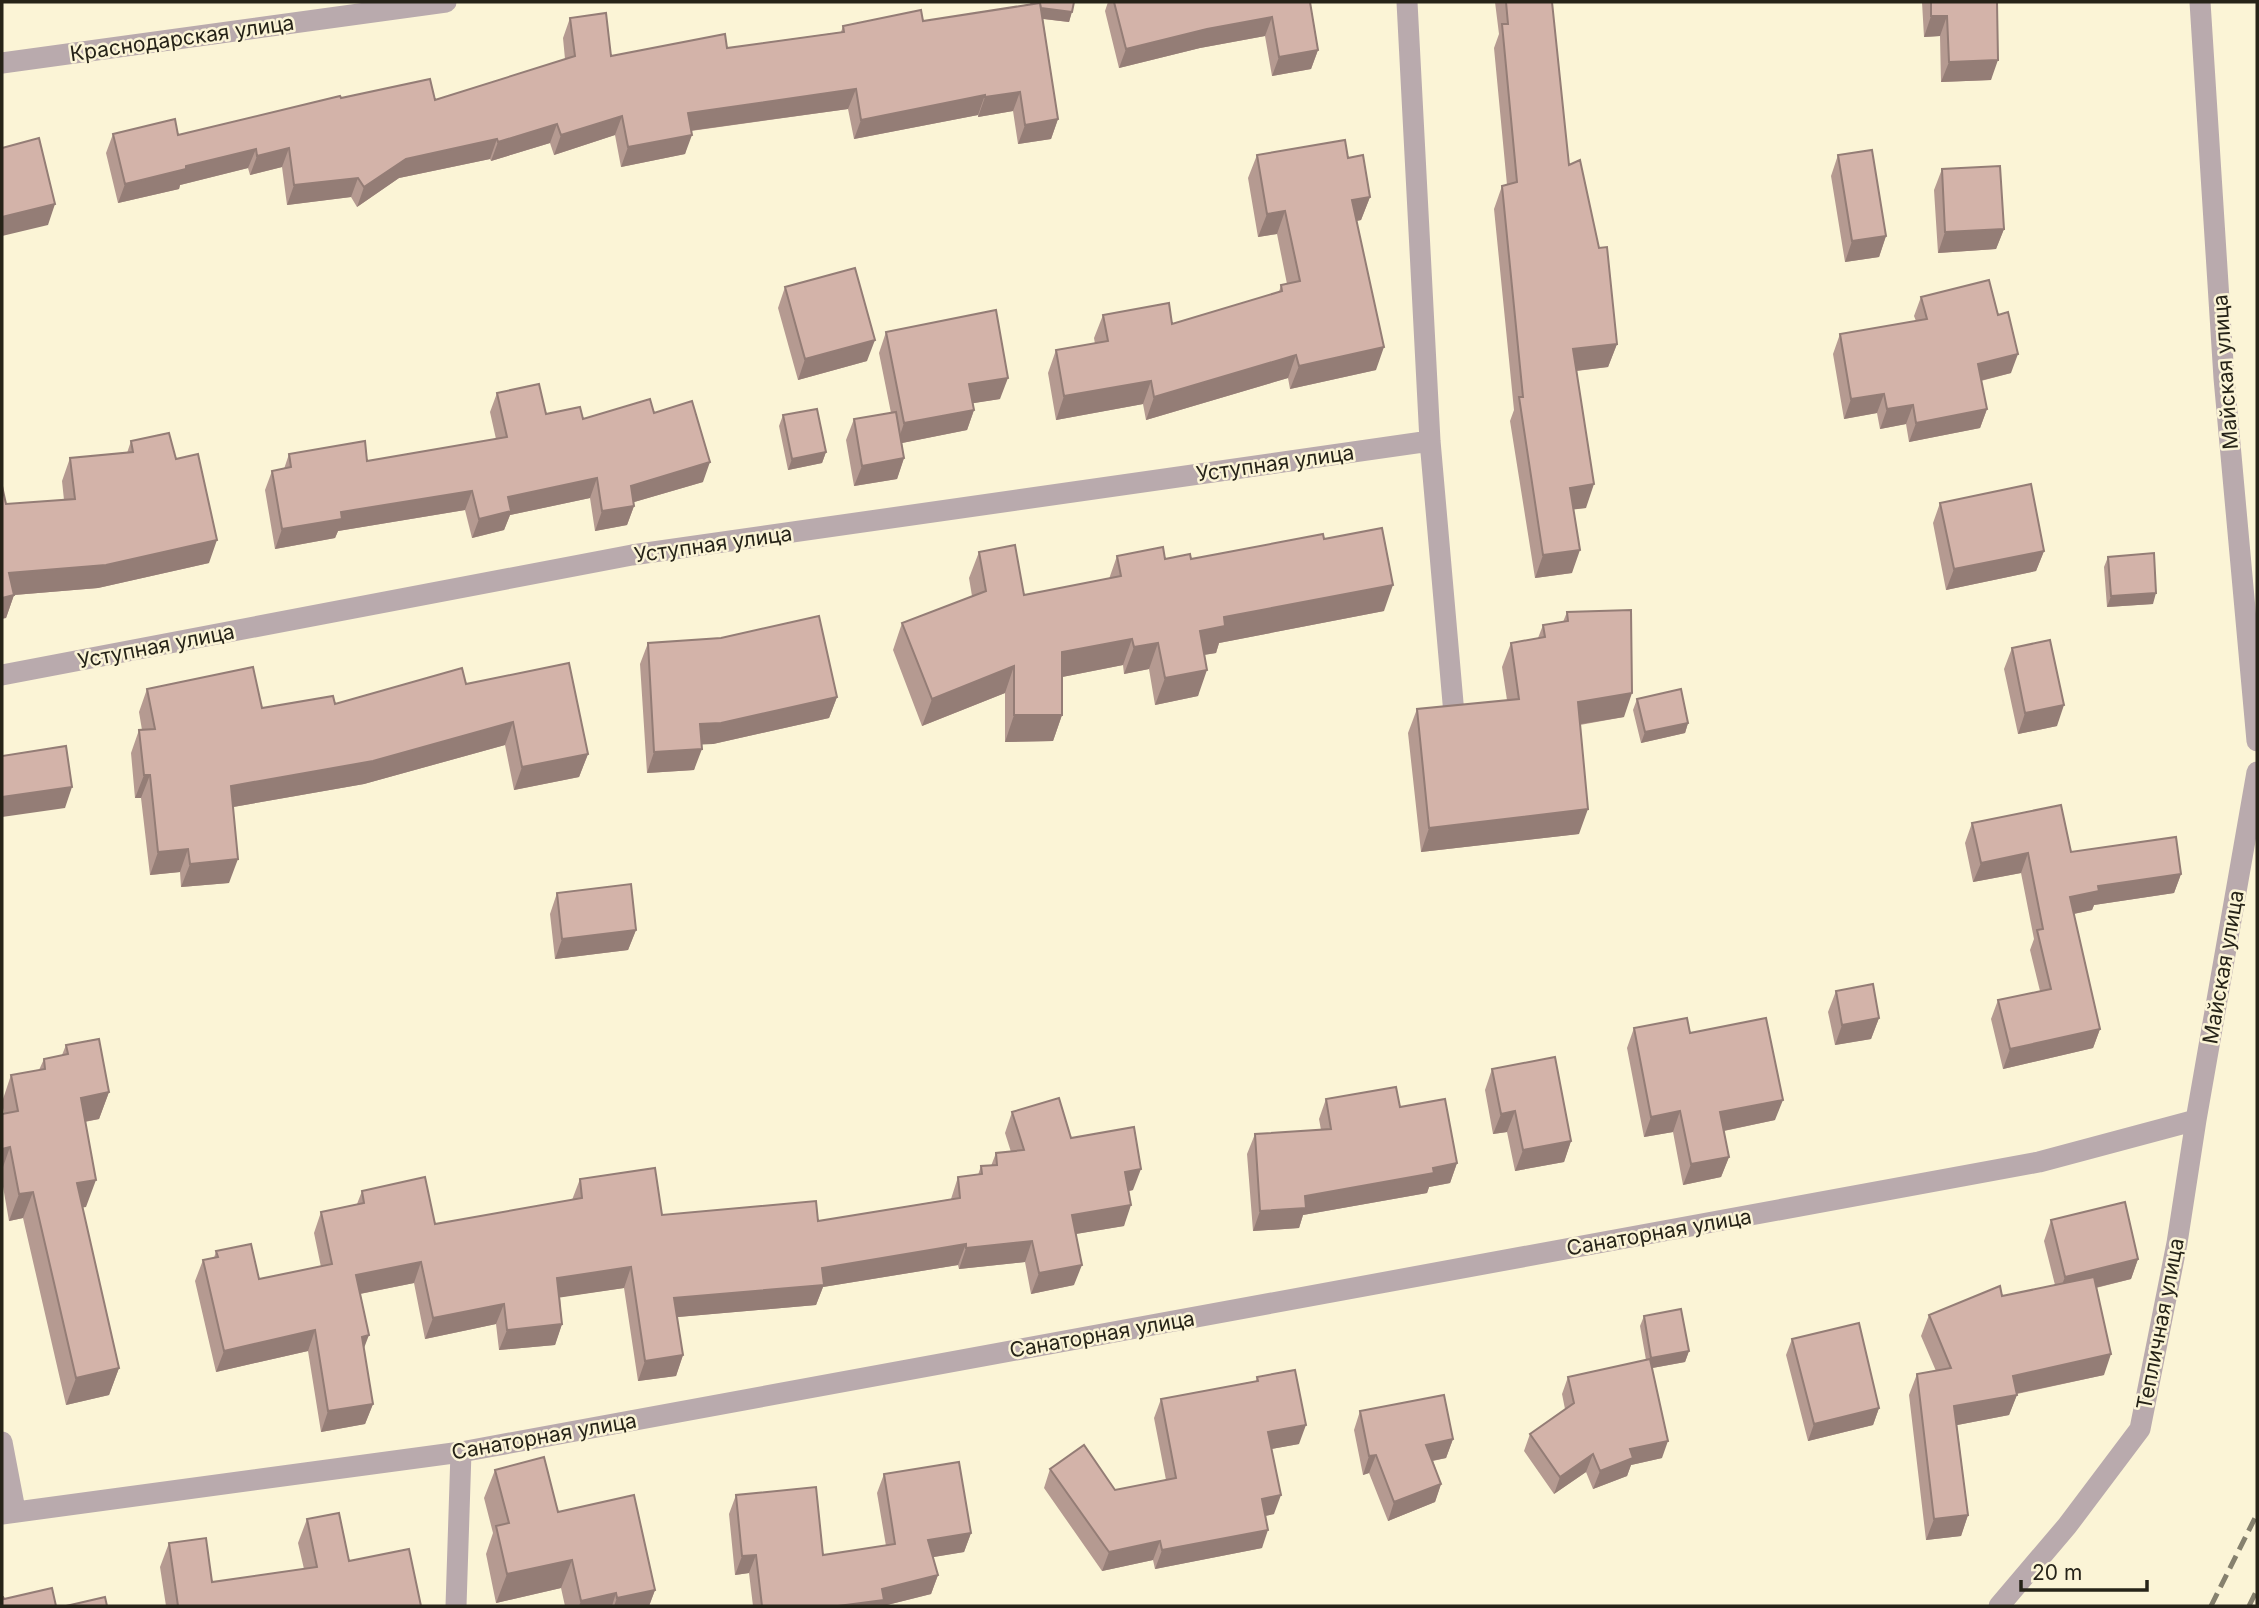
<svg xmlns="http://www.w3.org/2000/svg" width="2259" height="1608" viewBox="0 0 2259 1608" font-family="Inter,sans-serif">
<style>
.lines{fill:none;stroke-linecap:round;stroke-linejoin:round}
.minor{stroke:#b9aaad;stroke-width:21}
.rail{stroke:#86816e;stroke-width:5;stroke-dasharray:14 7;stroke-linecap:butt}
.wall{fill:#b59a91}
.shaded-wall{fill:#947d76}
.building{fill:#d3b3a9;stroke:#947d76;stroke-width:2}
.labels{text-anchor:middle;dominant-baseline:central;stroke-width:5;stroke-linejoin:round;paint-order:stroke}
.street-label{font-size:21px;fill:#262318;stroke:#fbf4d6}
</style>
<rect width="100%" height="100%" fill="#fbf4d6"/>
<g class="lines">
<!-- minor -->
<path class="minor" d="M1407,2l23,439 24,273
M2200,2l24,376 33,363
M2,63l444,-61
M2,675l630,-120 798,-114
M2,1442l13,68
M2,1514l459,-62 1578,-290 157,-42
M456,1606l5,-154
M1999,1606l68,-80 73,-97 37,-186 19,-123 61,-348"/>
<!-- rail -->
<path class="rail" d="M2211,1606l46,-92
M2249,1606l8,-16"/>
</g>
<!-- wall -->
<path class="wall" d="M1030,2h44l-5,20 -26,-3 15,100 -7,20 -33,5 -5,-33 -35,6v-2l-124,24 -6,-30 -157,22 -6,23 -64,13 -6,-32 -61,20 -4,-12 -59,18 -1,-2 -91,19 -42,29 -6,-10 -64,8 -5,-38 -32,8 -2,-7 -68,17 -1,4 -61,14 -12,-50 7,-19 65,1 163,-37 94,2 130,-41 -2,-21 7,-20 41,38 116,-8 114,-16 2,-6 80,-5 107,-17z
M1108,2h202l8,48 -7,19 -39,7 -7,-40 -65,12 -81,20 -14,-57z
M1495,2h57l17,163 48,179 -9,23 -31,4 9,137 -12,1 -2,64 -37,5 -25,-157 4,-11 -20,-201 8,-23 5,-1 -13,-137 5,-14z
M1922,2h75l-6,78 -50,2 -1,-46 -16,1z
M1257,155l91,3 22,39 -9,23 -4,1 19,149 -86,19 -2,-11 -142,42 -3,-16 -87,16 -8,-47 8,-23 39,-6 -1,-6 9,-23 69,9 107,-32 2,-7 6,-1 -10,-50 -19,3 -10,-59z
M1838,155l48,81 -7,21 -34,5 -14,-86z
M1942,169l62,60 -8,20 -58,4 -4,-63z
M785,287l82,74 -69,19 -20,-72z
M1921,297l90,76 -30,8 6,28 -7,19 -71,14 -3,-18 -26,5 -3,-16 -33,6 -11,-65 7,-20 76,-13 -2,-5z
M886,332l114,67 -27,4 1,7 -7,20 -65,13 2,15 -7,21 -43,7 -8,-46 8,-21 37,-6 -12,-60z
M497,393l49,21 37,5 71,-6 49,69 -69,20v4l-7,19 -32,6 -5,-33 -80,17 -6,15 -32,8 -7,-28 -127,21 -3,7 -60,11 -10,-59 7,-19 12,-2 5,-15 78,7 129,-22 -6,-27z
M783,415l43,37 -4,11 -34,7 -9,-44z
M131,441l45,18 33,104 -111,25 -84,7 -8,23v-114l58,-4 -2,-19 8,-23 57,-5z
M1940,503l104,48 -8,20 -90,19 -13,-67z
M1324,539l60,72 -165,32 -3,10 -12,2 -6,41 -43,9 -6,-36 -25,5 -1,-9 -61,12v38l-9,26 -48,1v-49l-83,33 -29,-76 9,-27 70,-27 -3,-18 10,-26 45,43 85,-16 8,-23 48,3h26z
M2108,557l45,47 -46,3 -3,-40z
M1567,612l57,105 -44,8 -1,109 -158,18 -13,-119 9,-24 90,-9 -5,-33 9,-24 27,-5 5,-13 20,-3z
M648,643l189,54 -8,21 -116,26h-12l-7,26 -47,3 -7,-109z
M2012,648l45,78 -39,8 -14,-65z
M466,684l122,70 -9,23 -65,13 -9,-45 -141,39 -131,23 -4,76 -48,4 -1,-15 -30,3 -9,-77h-6l-4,-45 8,-23h3l-3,-18 8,-23 115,19 73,-4z
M1637,699l51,24 -3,10 -44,10 -8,-33z
M1972,823l99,29 110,22 -7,19 -80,12 -2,5 -18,4 26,115 -7,19 -90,21 -12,-50 7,-19 42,-9 -10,-41 4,-11 -13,-66 -48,9 -8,-39z
M557,893l79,37 -8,20 -73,9 -5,-45z
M1836,991l43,27 -8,21 -36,6 -7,-33z
M1634,1028l56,5 85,87 -51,11 5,26 -8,20 -38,8 -10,-53 -29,5 -17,-89z
M66,1045l43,47 -10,27 -14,3 1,85h-4l37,161 -10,27 -43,10 -43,-187 -14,3 -7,-40v-67h2l-2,-12 9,-27 28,-5 5,-11 18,-4z
M1492,1069l79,72 -7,21 -49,9 -8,-39 -14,2 -8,-44z
M1326,1099l74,8 57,56 -7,20 -21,4 -2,6 -124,22 -4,13 -46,3 -6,-77 8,-20 66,-4 -2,-11z
M1012,1112l59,26 62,52 -4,1 -5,35 -49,8 -1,51 -43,9 -6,-32 -66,7 -1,-4 -135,22 -7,18 -139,12 6,38 -7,21 -38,5 -14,-93 -64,9 2,27 -7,21 -56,5 -3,-26 -71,15 -11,-56 -54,11 4,55 9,55 -8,20 -44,8 -13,-81 -92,21 -21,-91 8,-21 11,-2 2,-7 43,28 62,-12 -7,-34 7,-21 36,-8 5,-13 73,33 137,-24 8,-21 82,36 156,6 133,-22 7,-22 20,-2 3,-9h10l5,-13 15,-1 -6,-19z
M2051,1220l87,39 -7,20 -35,9 8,87 -87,19 -8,21 -52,10 11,90 -7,21 -35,4 -17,-145 8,-21 19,-3 -15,-35 8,-21 73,-19 53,-11 -11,-44z
M1644,1316l45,35 -4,11 -33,6 10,90 -31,7 -4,11 -34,13 -7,-17 -32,22 -30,-43 6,-17 35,-25 -3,-15 6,-17 78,-17 -6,-34z
M1792,1339l87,69 -6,17 -65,16 -22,-86z
M1257,1377l42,67 -28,5 3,65 -9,2 -3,32 -107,21 -2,-9 -51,11 -58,-83 6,-19 65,21 51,-10 -12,-62 7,-19 95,-18z
M1360,1411l93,28 -7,19 -13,3 8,23 -6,18 -47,19 -19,-48 -6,2 -9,-45z
M495,1470l63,42 97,78 -6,16h-84l-4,-18 -65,15 -10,-49 7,-21 -9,-35z
M884,1474l87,59 -7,19 -31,5 5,18 -7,19 -48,12h-130l-4,-33 -14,2 -6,-61 7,-19 87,60 63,-9 -9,-53z
M307,1519l42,42 72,45h-255l-6,-39 9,-24 43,39 92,-13 -6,-26z"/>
<!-- shaded-wall -->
<path class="shaded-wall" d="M1032,7l40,5 -3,10 -41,-5z
M1931,16h16l-7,20 -16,1z
M1272,17l-7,19 -65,12 -81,20 7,-19 81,-20z
M1318,50l-7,19 -39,7 7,-19z
M1998,60l-7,20 -50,2 8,-20z
M856,89l-8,20 -167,23 7,-19z
M1020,92l-7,19 -35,6 7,-20z
M985,95l-7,20 -124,24 7,-19z
M622,116l-7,19 -61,20 7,-20z
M1058,119l-7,20 -33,5 7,-19z
M557,124l-7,19 -59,18 7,-19z
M692,135l-7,19 -64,13 7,-20z
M497,139l-7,20 -91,19 -42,29 7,-20 42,-28z
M289,148l-7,19 -32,8 7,-19z
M256,149l-8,19 -68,17 -1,4 -61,14 7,-19 61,-18z
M358,178l-7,19 -64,8 7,-20z
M1370,197l-9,23 -17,3 8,-23z
M55,204l-7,21 -46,11v-19z
M1285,211l-8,23 -19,3 9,-23z
M2004,229l-8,20 -58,4 7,-21z
M1886,236l-7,21 -34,5 7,-21z
M875,340l-8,21 -69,19 7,-21z
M1617,344l-9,23 -43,5 8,-23z
M1384,347l-8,23 -86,19 9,-23z
M2018,354l-7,19 -40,10 7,-19z
M1296,355l-8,23 -142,42 8,-23z
M1008,378l-8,21 -38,6 7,-21z
M1151,381l-8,23 -87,16 8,-24z
M1884,394l-7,19 -33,6 7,-20z
M1913,405l-7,19 -26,5 7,-20z
M1987,409l-7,19 -71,14 7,-19z
M974,410l-7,20 -70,14 7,-21z
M826,452l-4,11 -34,7 4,-11z
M904,458l-7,21 -43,7 8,-20z
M710,462l-7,20 -79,23 7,-19z
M597,478l-7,20 -80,17 -6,15 -32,8 7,-19 29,-22z
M1594,484l-8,24 -25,3 9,-23z
M472,491l-7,19 -127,21 -3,7 -60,11 7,-20 59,-17z
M634,506l-7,19 -32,6 7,-20z
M217,540l-8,23 -111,25 -96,8 7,-23z
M1580,550l-8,23 -37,5 8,-23z
M2044,551l-8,20 -90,19 8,-21z
M1393,585l-9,26 -165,32 -3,10 -26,4 10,-26 24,-14z
M2156,593l-3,11 -46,3 4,-11z
M14,595l-8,23 -4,1v-21z
M1132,639l-9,26 -71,14 10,-27z
M1158,643l-9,26 -25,5 10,-27z
M1014,666l-9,27 -83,33 10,-27z
M1207,670l-9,26 -43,9 10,-27z
M1632,693l-8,24 -55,9 9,-24z
M837,697l-8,21 -116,26 -21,1 8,-21z
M2064,705l-7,21 -39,8 7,-21z
M1014,715h48l-9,26 -48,1z
M513,722l-8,23 -141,39 -142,25 9,-23z
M1688,723l-3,10 -44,10 4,-11z
M702,749l-8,21 -47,3 7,-21z
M588,754l-9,23 -65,13 8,-23z
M144,775h6l-9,23h-6z
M72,787l-7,21 -63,9v-20z
M1588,809l-9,25 -158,18 8,-24z
M188,849l-8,23 -30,3 8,-23z
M2028,853l-7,20 -48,9 8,-19z
M238,859l-9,24 -48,4 9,-23z
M2181,874l-7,19 -80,12 -2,5 -29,6 7,-19 28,-11z
M636,930l-8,20 -73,9 7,-20z
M1879,1018l-8,21 -36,6 7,-20z
M2100,1029l-7,19 -90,21 7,-20z
M109,1092l-10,27 -28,5 10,-26z
M1783,1100l-8,20 -62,13 7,-21z
M1515,1111l-8,21 -14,2 8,-20z
M1680,1111l-7,21 -29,5 7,-20z
M1571,1141l-7,21 -49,9 8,-21z
M10,1147l-8,23v-21z
M1729,1157l-8,20 -38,8 8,-21z
M1457,1163l-7,20 -21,4 -2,6 -124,22 -4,13 -46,3 7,-20 45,-15z
M1141,1169l-8,21 -15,3 7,-21z
M96,1180l-10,27 -19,3 10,-27z
M33,1192l-10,26 -14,3 10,-27z
M1131,1205l-7,21 -60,10 8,-21z
M1032,1241l-7,21 -66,7 7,-21z
M966,1244l-8,21 -135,22 -7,18 -149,13 7,-20 148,-30z
M2138,1259l-7,20 -74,18 8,-20z
M421,1262l-7,21 -65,13 7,-21z
M1082,1265l-8,20 -43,9 8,-21z
M631,1267l-7,21 -74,11 7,-21z
M504,1304l-8,20 -71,15 8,-21z
M562,1324l-7,21 -56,5 8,-20z
M315,1330l-7,21 -92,21 8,-21z
M369,1335l-8,21 1,-19z
M1689,1351l-4,11 -38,7 4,-11z
M2111,1354l-7,21 -99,21 8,-20z
M683,1355l-7,21 -38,5 7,-20z
M119,1368l-10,27 -43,10 10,-27z
M2017,1395l-8,20 -62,12 7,-21z
M373,1404l-8,20 -44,8 7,-21z
M1879,1408l-6,17 -65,16 6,-17z
M1306,1425l-7,19 -38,7 7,-19z
M1453,1439l-7,19 -26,5 6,-18z
M1668,1441l-6,17 -31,7 -4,11 -34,13 7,-18 30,-22z
M1593,1454l-7,18 -32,22 6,-17z
M1376,1455l-7,18 -6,2 6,-19z
M1441,1484l-6,18 -47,19 6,-19z
M1281,1495l-7,19 -19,4 7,-19z
M1968,1515l-7,21 -35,4 8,-21z
M1268,1530l-6,18 -107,21 7,-19z
M971,1533l-7,19 -42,7 6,-19z
M1160,1541l-7,19 -51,11 7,-19z
M756,1555l-7,18 -14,2 7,-19z
M572,1560l-11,28 -65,15 11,-29z
M938,1575l-7,19 -48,12h-45l44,-17z
M655,1590l-6,16h-35l3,-8z
M616,1593l-4,13h-33l2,-5z"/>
<!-- building -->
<path class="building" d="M1032,2h42l-2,10 -31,-4 -1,-5 -8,1z
M1114,2h196l8,48 -39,7 -7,-40 -65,12 -81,20z
M1506,2h46l17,163 11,-5 19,88 8,-1 10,97 -44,5 21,135 -24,4 10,62 -37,5 -24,-158h4l-21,-211 15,-4 -15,-158h6z
M1931,2h66l1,58 -49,2 -2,-46h-16z
M1040,3l18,116 -33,6 -5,-33 -35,5v-2l-124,25 -5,-31 -168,24 4,22 -64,12 -6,-31 -61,19 -4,-11 -59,18 -1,-3 -91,20 -42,28 -6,-9 -64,7 -5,-37 -32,8 -1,-7 -70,17v3l-61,15 -12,-50 62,-15 3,16 162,-39 1,2 89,-19 5,21 140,-44 -5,-38 36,-5 5,43 114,-22 2,14 117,-16 -1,-6 78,-16 2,11z
M39,138l16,66 -53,13v-69z
M1345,140l3,18 15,-3 7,42 -18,3 32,147 -85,19 -3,-11 -142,42 -3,-16 -87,15 -8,-46 52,-9 -5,-26 66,-12 3,21 110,-33 -1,-6 19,-4 -15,-70 -18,3 -10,-59z
M1872,150l14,86 -34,5 -14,-86z
M2000,166l4,63 -59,3 -3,-63z
M855,268l20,72 -70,19 -20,-72z
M1989,280l9,35 10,-3 10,42 -40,10 9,45 -71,14 -3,-18 -26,4 -3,-15 -33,5 -11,-65 87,-15 -6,-22z
M996,310l12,68 -39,6 5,26 -70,13 -18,-91z
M539,384l7,30 34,-7 3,12 67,-20 4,14 38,-12 18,61 -79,24 3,20 -32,5 -5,-33 -89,19 3,14 -32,8 -7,-28 -131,21 1,7 -60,10 -10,-58 19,-4 -2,-13 76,-13 2,20 140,-24 -10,-44z
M817,409l9,43 -34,7 -9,-44z
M896,412l8,46 -42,8 -8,-47z
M169,433l7,26 22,-5 19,86 -111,25 -97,8 5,22 -12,3v-112l4,18 69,-5 -5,-41 63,-6 -2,-11z
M2031,484l13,67 -90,18 -14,-66z
M1382,528l11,57 -169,32 1,9 -25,5 7,39 -42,8 -7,-35 -24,4 -2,-8 -70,13v63h-48v-49l-82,33 -30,-76 84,-32 -7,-39 36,-7 9,50 97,-19 -4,-20 46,-9 2,12 25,-5 1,5 132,-25 1,5z
M2154,553l2,40 -45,3 -3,-39z
M1631,610l1,83 -54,9 10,107 -159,19 -12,-119 102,-10 -8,-56 34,-6 -2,-12 25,-4 -1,-9z
M819,616l18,81 -116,26 -21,1 2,25 -48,3 -6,-109 73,-5z
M2050,640l14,65 -39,8 -13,-65z
M569,663l19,91 -66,13 -9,-45 -140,39 -142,25 7,73 -48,5 -2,-15 -30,3 -8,-77h-6l-5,-45 16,-1 -8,-40 106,-22 9,41 71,-12 2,8 127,-36 4,16z
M1681,689l7,34 -43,9 -8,-33z
M66,746l6,41 -70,10v-41z
M2061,805l10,47 105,-15 5,37 -83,12 1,5 -29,6 30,132 -90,20 -12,-49 53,-11 -14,-59 6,-1 -15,-76 -47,10 -9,-40z
M631,884l5,46 -74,9 -5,-46z
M1873,984l6,34 -37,7 -6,-34z
M1687,1018l3,15 76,-15 17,82 -63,12 9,45 -38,7 -11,-53 -29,6 -17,-89z
M99,1039l10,53 -28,6 15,82 -19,3 42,185 -43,10 -43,-186 -14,2 -9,-47 -8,2v-35l16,-3 -7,-36 34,-6 -1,-10 24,-5 -2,-9z
M1555,1057l16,84 -48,9 -8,-39 -14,3 -9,-45z
M1396,1087l4,20 45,-8 12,64 -24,5 1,5 -129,23 1,12 -46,3 -5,-77 76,-5 -5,-30z
M1059,1098l12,40 63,-11 7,42 -16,3 6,33 -59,10 10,50 -43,8 -7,-32 -66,7v-4l-144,24 2,17 -150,13 9,57 -38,6 -14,-94 -74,11 5,46 -55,6 -3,-26 -71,14 -12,-56 -65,13 13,60 -7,2 11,67 -45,7 -13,-81 -91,21 -21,-91 15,-3 -2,-6 35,-7 8,35 73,-15 -11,-52 43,-9 -2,-12 63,-14 10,47 147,-26 -2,-19 75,-11 7,47 154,-14 2,20 142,-23 -2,-21 24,-3 -1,-8 16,-1 -1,-12 28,-3 -12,-38z
M2125,1202l13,57 -73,18 -14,-57z
M2094,1277l17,77 -98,22 4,19 -63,11 14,109 -34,4 -17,-145 34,-6 -22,-53 71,-29 2,10z
M1681,1309l8,42 -38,7 -7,-42z
M1859,1323l20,85 -65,16 -22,-85z
M1650,1359l18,82 -38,8 3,9 -33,13 -7,-17 -33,23 -30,-43 44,-31 -6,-26z
M1295,1370l11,55 -38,7 13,63 -19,4 6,31 -106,20 -2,-9 -51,11 -59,-83 34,-24 31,45 61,-12 -15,-79 97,-18 -1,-4z
M1444,1395l9,44 -27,6 15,39 -47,18 -18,-47 -7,1 -9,-45z
M544,1457l14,55 76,-17 21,95 -38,8 -1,-5 -35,8 -9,-41 -65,14 -11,-48 13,-3 -14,-53z
M959,1462l12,71 -43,7 10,35 -56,14 2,11 -46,6h-76l-6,-51 -14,1 -6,-61 80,-8 7,68 72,-11 -11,-70z
M339,1513l10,48 60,-12 12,57h-243l-9,-63 37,-5 6,44 105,-15 -10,-48z
M52,1588l4,18h-54v-9h1l1,2z
M105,1597l2,9h-41z"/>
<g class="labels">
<!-- street labels -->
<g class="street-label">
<text transform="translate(182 38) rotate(-8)">Краснодарская улица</text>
<text transform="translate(2225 372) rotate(-94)">Майская улица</text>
<text transform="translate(1275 463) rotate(-8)">Уступная улица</text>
<text transform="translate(713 544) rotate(-8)">Уступная улица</text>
<text transform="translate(156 646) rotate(-11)">Уступная улица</text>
<text transform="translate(2223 967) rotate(-80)">Майская улица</text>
<text transform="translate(1659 1232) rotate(-10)">Санаторная улица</text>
<text transform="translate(2160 1324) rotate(-79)">Тепличная улица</text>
<text transform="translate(1102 1334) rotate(-10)">Санаторная улица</text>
<text transform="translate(544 1436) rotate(-10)">Санаторная улица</text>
</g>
</g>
<!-- border -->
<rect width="2259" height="1608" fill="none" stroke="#262318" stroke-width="7"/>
<!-- scale -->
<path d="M2021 1580v10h126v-10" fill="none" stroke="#262318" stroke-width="3.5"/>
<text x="2032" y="1580" font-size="21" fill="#262318" stroke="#fbf4d6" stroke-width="5" paint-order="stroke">20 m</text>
</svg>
